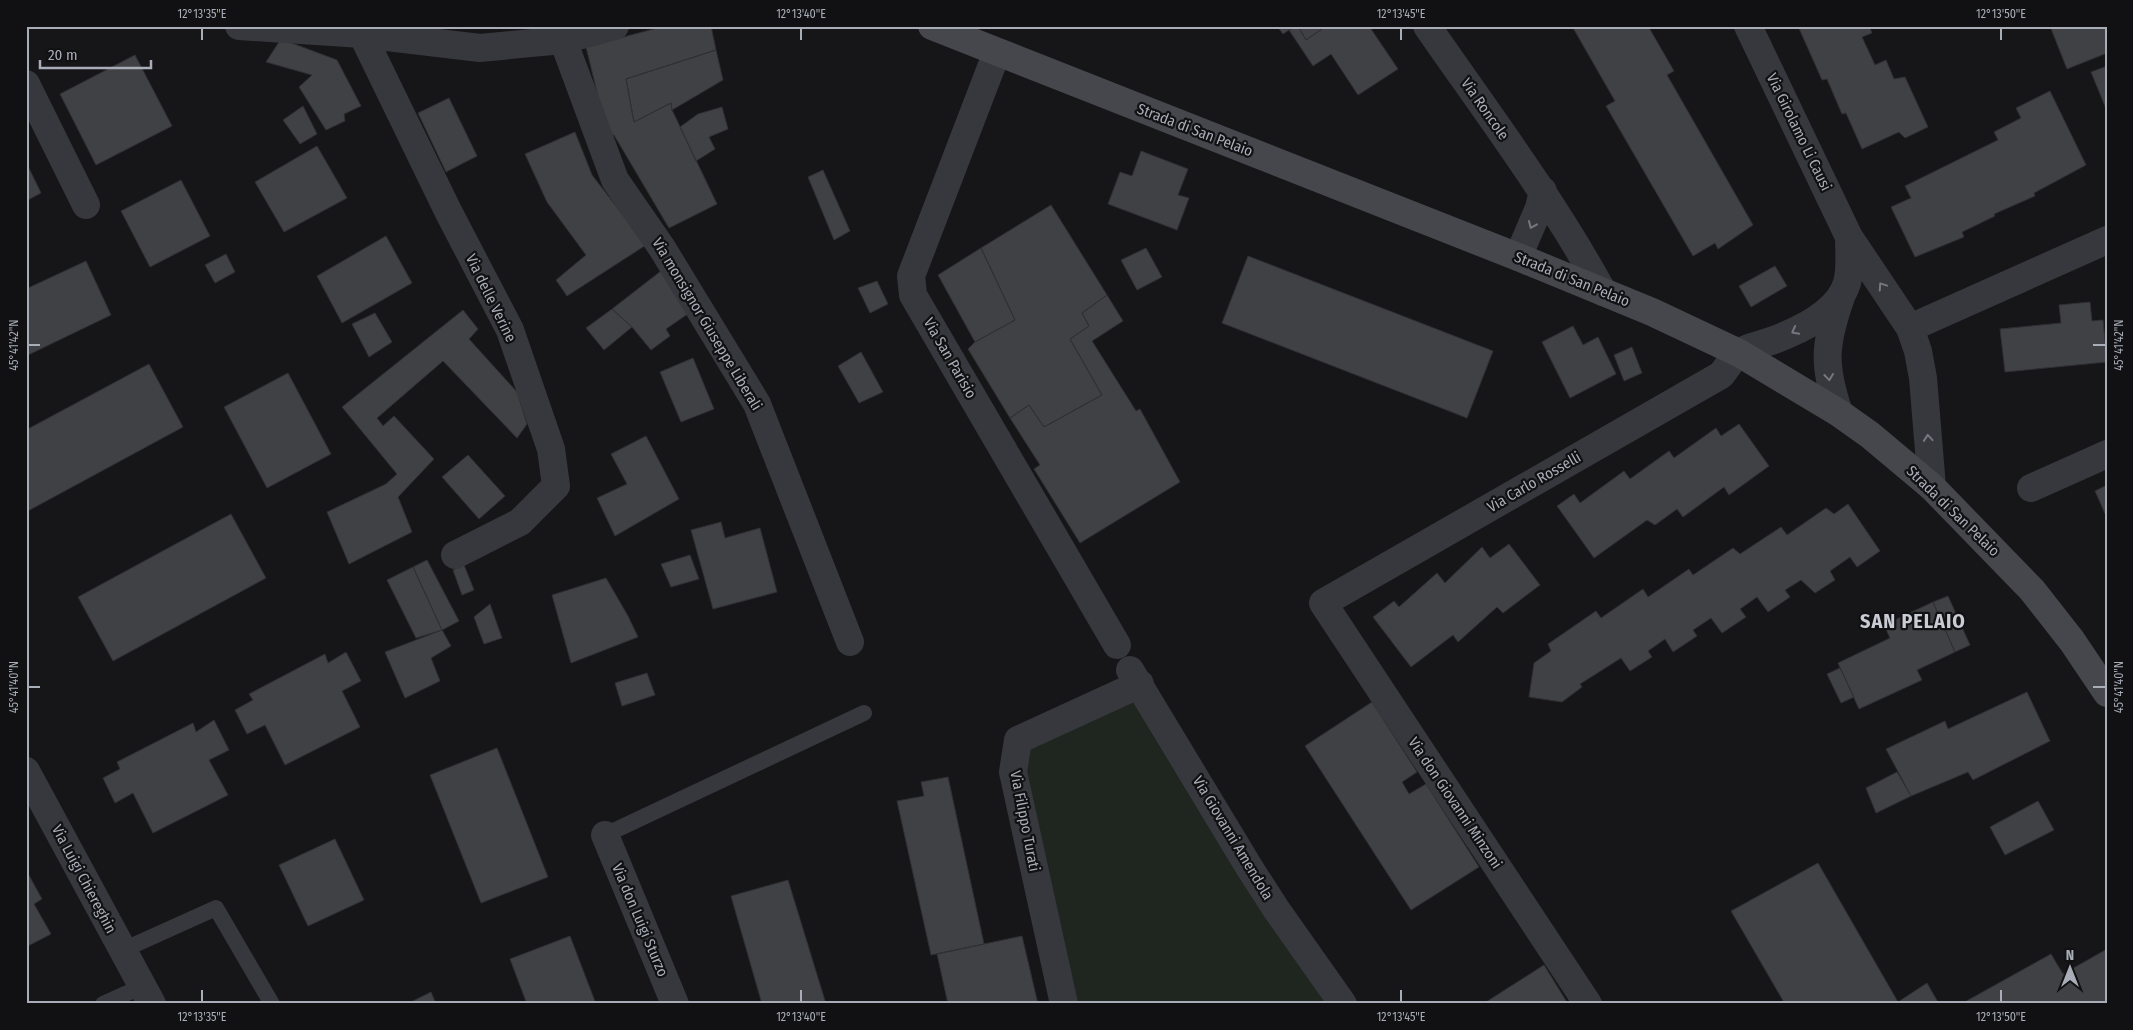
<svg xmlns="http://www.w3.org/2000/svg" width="2133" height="1030" viewBox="0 0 2133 1030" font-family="'Fira Sans Condensed',sans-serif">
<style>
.green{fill:#1e261f}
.building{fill:#404145;stroke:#303034}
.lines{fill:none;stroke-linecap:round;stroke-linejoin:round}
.lane{stroke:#37383d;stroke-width:16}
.street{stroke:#37383d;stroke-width:28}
.secondary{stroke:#45474d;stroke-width:28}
.oneway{stroke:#757881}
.ticks{fill:none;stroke:#a8adb8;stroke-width:2}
.labels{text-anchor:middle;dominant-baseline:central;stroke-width:4.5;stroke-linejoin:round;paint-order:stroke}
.street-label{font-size:15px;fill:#a8adb8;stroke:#111113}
.district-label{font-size:20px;font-weight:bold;letter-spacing:1px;fill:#c9ccd4;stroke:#111113}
.neatline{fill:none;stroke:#a8adb8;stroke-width:2}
.ticks-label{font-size:12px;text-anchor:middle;fill:#a8adb8}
</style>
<rect width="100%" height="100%" fill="#161618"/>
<!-- green -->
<path class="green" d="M1140,684l204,320h-280l-46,-264z"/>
<!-- building -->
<path class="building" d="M665,26h46l5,24 -90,29 8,43 37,-19 1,7 45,94 -48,24 -55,-93 -6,2 -22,-90z
M1277,26h18l-12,8z
M1295,26h3l8,14 20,-14h43l29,43 -40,26 -27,-41 -18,12 -24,-36z
M1298,26h28l-20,14z
M1572,26h76l26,45 -7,4 86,150 -35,24 -3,-6 -22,13 -87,-150 9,-5z
M1798,26h71l3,7 -10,4 13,28 11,-5 8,19 11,-2 23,50 -23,11 -6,-6 -37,17 -16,-36 -4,1 -15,-35 -5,1z
M2050,26h57v27l-40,16z
M281,39l56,21 24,46 -17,8 1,7 -19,9 -27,-43 13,-12 -46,-13z
M716,50l7,30 -51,30 -1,-7 -37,19 -8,-43z
M135,55l37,71 -76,39 -36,-71z
M2107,66v45l-16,-39z
M2050,91l36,74 -52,28 1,3 -41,18 1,2 -33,16 2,5 -49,20 -24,-50 20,-9 -6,-12 93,-46 -4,-8 27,-14 -5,-10z
M449,98l28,58 -31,16 -28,-59z
M303,106l14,28 -17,10 -17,-24z
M722,107l6,22 -19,8 6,12 -19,12 -16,-34 18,-13z
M575,132l17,43 54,70 -79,51 -11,-16 30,-25 -39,-53 -22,-48z
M317,146l30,52 -63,34 -29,-50z
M1141,151l47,18 -10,26 11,3 -12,32 -69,-26 12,-32 12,4z
M26,162l15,31 -15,8z
M823,170l27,61 -16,9 -26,-63z
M181,180l29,56 -60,31 -29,-56z
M1051,205l56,90 -25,18 7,13 -19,13 32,56 -58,32 -15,-22 -19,13 -42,-69 7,-7 40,-22 -34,-72z
M386,236l26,47 -70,40 -25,-47z
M981,248l34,72 -40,22 -37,-67z
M1146,248l16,29 -25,13 -16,-30z
M226,254l9,18 -20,11 -10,-18z
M1248,256l245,95 -26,67 -245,-95z
M86,261l25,54 -85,41v-67z
M1775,266l12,20 -36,21 -12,-21z
M661,271l28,42 -23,16 4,7 -19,14 -19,-23 -20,-18z
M877,281l11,23 -18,9 -12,-25z
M1107,295l16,26 -31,20 44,70 4,-2 40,73 -100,61 -46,-74 6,-4 -30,-47 19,-13 15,22 58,-32 -32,-56 19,-13 -7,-13z
M2090,302l2,19 11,-1 4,42 -102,10 -5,-43 61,-6 -2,-18z
M612,309l20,18 -28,23 -18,-22z
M463,310l15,19 -9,10 48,53 10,32 -10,14 -74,-77 -66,57 6,8 11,-10 40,43 -36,38 14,35 -63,32 -22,-52 59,-28 11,-10 -55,-67z
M375,313l17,29 -23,15 -17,-33z
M1573,326l10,19 15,-8 18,37 -46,24 -28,-56z
M1632,347l10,26 -18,8 -10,-26z
M861,352l22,40 -24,11 -21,-37z
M693,358l21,51 -33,13 -21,-50z
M149,364l34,63 -157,85v-82z
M288,373l43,81 -64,34 -43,-81z
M1739,424l30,42 -40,29 -5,-8 -41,30 -6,-8 -22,16 -8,-5 -53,38 -37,-52 17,-12 6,9 44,-32 6,8 39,-28 5,7 42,-30 5,8z
M646,436l33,63 -64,37 -18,-38 30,-14 -16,-30z
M468,455l37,41 -26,23 -37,-42z
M2107,485v33l-12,-27z
M1848,504l32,47 -23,16 -7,-10 -20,14 5,9 -20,13 -14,-13 -16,10 5,7 -22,15 -11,-15 -17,12 6,8 -24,16 -11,-15 -18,12 4,6 -24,16 -8,-13 -17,12 4,6 -22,14 -9,-13 -41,26 2,3 -20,15 -33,-5 5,-34 17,-12 -3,-7 48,-33 5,7 42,-29 5,8 41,-28 4,6 40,-27 7,6 41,-27 6,8 39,-27 8,6z
M231,514l35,64 -153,83 -35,-64z
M721,522l4,16 35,-10 17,64 -64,17 -22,-79z
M1509,544l31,41 -37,28 -6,-6 -39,35 -5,-7 -42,32 -38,-50 21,-16 5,6 38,-34 8,10 37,-36 8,11z
M690,555l9,24 -28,8 -10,-23z
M427,560l32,61 -17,9 -29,-63z
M464,565l10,25 -12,5 -9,-25z
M413,567l29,63 -26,8 -29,-58z
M606,578l22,38 10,21 -67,26 -19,-68z
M1948,596l22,49 -15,7 -22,-50z
M1933,602l22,50 -38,18 5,10 -63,29 -21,-46 52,-25 -6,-13z
M490,604l12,34 -18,6 -10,-27z
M442,630l9,16 -20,12 9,23 -35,17 -20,-46z
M346,652l15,29 -19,10 18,36 -75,38 -20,-40 -18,9 -12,-24 18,-10 -4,-6 76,-40 3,9z
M1840,668l14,29 -13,6 -14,-29z
M647,673l8,22 -33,11 -7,-23z
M2027,692l23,49 -77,39 -5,-8 -57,24 -25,-47 59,-28 3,8z
M1372,702l45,70 -15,10 7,12 17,-10 53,83 -68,43 -106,-164z
M214,720l15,30 -20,10 19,35 -75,38 -20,-40 -18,10 -12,-25 17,-9 -3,-7 76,-39 3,9z
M497,748l51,129 -67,26 -51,-128z
M1897,772l14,24 -35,17 -10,-25z
M948,777l36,167 -53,11 -34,-154 27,-5 -3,-14z
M2038,801l16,29 -49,25 -15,-28z
M335,839l29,61 -56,26 -29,-61z
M1818,863l80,139 29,-19 12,21h-154l-54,-93z
M26,870l16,29 -8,5 17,30 -25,13z
M788,880l38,124h-64l-31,-108z
M570,936l26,68h-69l-17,-45z
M1022,936l16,68h-90l-11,-50z
M2107,949v55h-146l90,-50 12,20z
M1544,965l24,39h-81l-1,-2z
M431,992l5,12h-29z"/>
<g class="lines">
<!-- lane -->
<path class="lane" d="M605,835l259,-122
M123,950l93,-42 56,96
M103,1004l40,-18"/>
<!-- street -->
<path class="street" d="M239,26l123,8 118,14 83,-8 52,-14
M1427,26c61,88 125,173 176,266
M1748,26l101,211 61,91 8,23 5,27 9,109
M362,34l86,177 62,119 41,119 5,37 -36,36 -65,33
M563,40l52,140 47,68 95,156 93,238
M997,52l-86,224 2,19 204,350
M26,84l60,121
M1518,257l21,-49 4,-17
M1910,328l197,-88
M1839,413c-16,-48 -15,-68 2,-116
M2031,488l76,-34
M1130,670l119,197 27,42 67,95
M26,771l126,233
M605,835l70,169
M1064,1004l-51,-232 5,-32 122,-56
M1588,1004l-265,-401 398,-228c5,-6 10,-15 17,-21 8,-7 25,-10 36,-14 26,-10 64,-27 73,-57 4,-14 2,-31 2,-46"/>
<!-- secondary -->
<path class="secondary" d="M932,26l586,231 134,55 87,41 100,60 31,22 62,52 100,103 40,51 35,52"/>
</g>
<!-- one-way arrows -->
<defs><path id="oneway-chevron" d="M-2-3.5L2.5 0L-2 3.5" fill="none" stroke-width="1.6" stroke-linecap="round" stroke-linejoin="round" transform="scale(1.25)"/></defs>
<g class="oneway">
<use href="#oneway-chevron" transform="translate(1532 225) rotate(113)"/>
<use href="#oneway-chevron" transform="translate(1882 286) rotate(-124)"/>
<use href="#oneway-chevron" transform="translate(1795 331) rotate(152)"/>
<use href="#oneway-chevron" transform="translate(1829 377) rotate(83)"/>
<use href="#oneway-chevron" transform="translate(1928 438) rotate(-95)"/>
</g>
<!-- ticks -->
<path class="ticks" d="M202,28v12M801,28v12M1401,28v12M2001,28v12M28,345h12M2093,345h13M28,687h12M2093,687h13M202,990v12M801,990v12M1401,990v12M2001,990v12"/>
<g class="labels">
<!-- street labels -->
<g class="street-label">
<text transform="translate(1485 109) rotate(55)">Via Roncole</text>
<text transform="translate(1195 130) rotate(21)">Strada di San Pelaio</text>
<text transform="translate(1799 132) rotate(64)">Via Girolamo Li Causi</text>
<text transform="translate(1572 279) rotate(22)">Strada di San Pelaio</text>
<text transform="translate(491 298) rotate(64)">Via delle Verine</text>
<text transform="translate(707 324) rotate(59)">Via monsignor Giuseppe Liberali</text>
<text transform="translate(950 358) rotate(60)">Via San Parisio</text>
<text transform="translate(1534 482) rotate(-30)">Via Carlo Rosselli</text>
<text transform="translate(1953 511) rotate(44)">Strada di San Pelaio</text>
<text transform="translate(1455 803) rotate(56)">Via don Giovanni Minzoni</text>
<text transform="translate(1025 821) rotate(79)">Via Filippo Turati</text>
<text transform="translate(1233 838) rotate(59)">Via Giovanni Amendola</text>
<text transform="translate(84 879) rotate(62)">Via Luigi Chiereghin</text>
<text transform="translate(640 920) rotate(67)">Via don Luigi Sturzo</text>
</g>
<!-- district labels -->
<g class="district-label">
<text x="1913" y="621">SAN PELAIO</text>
</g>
</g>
<!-- border -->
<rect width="2133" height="1030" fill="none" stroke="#111113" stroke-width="55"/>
<!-- north arrow -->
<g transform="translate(2070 968)" stroke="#111113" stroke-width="4" paint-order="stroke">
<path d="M0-4L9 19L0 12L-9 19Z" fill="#a8adb8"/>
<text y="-8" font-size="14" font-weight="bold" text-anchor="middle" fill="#a8adb8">N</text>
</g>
<!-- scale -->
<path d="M40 60v8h111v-8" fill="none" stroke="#a8adb8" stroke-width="2.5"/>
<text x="48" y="60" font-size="15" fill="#a8adb8" stroke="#111113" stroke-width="4" paint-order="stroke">20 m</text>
<rect x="28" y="28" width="2078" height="974" class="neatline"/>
<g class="ticks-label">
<text x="202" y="18">12°13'35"E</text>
<text x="801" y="18">12°13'40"E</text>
<text x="1401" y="18">12°13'45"E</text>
<text x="2001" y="18">12°13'50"E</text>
<text transform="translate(14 345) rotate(-90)" y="4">45°41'42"N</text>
<text transform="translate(2119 345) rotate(-90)" y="4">45°41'42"N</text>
<text transform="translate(14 687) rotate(-90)" y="4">45°41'40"N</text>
<text transform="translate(2119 687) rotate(-90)" y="4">45°41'40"N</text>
<text x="202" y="1021">12°13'35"E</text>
<text x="801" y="1021">12°13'40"E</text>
<text x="1401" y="1021">12°13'45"E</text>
<text x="2001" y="1021">12°13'50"E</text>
</g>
</svg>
